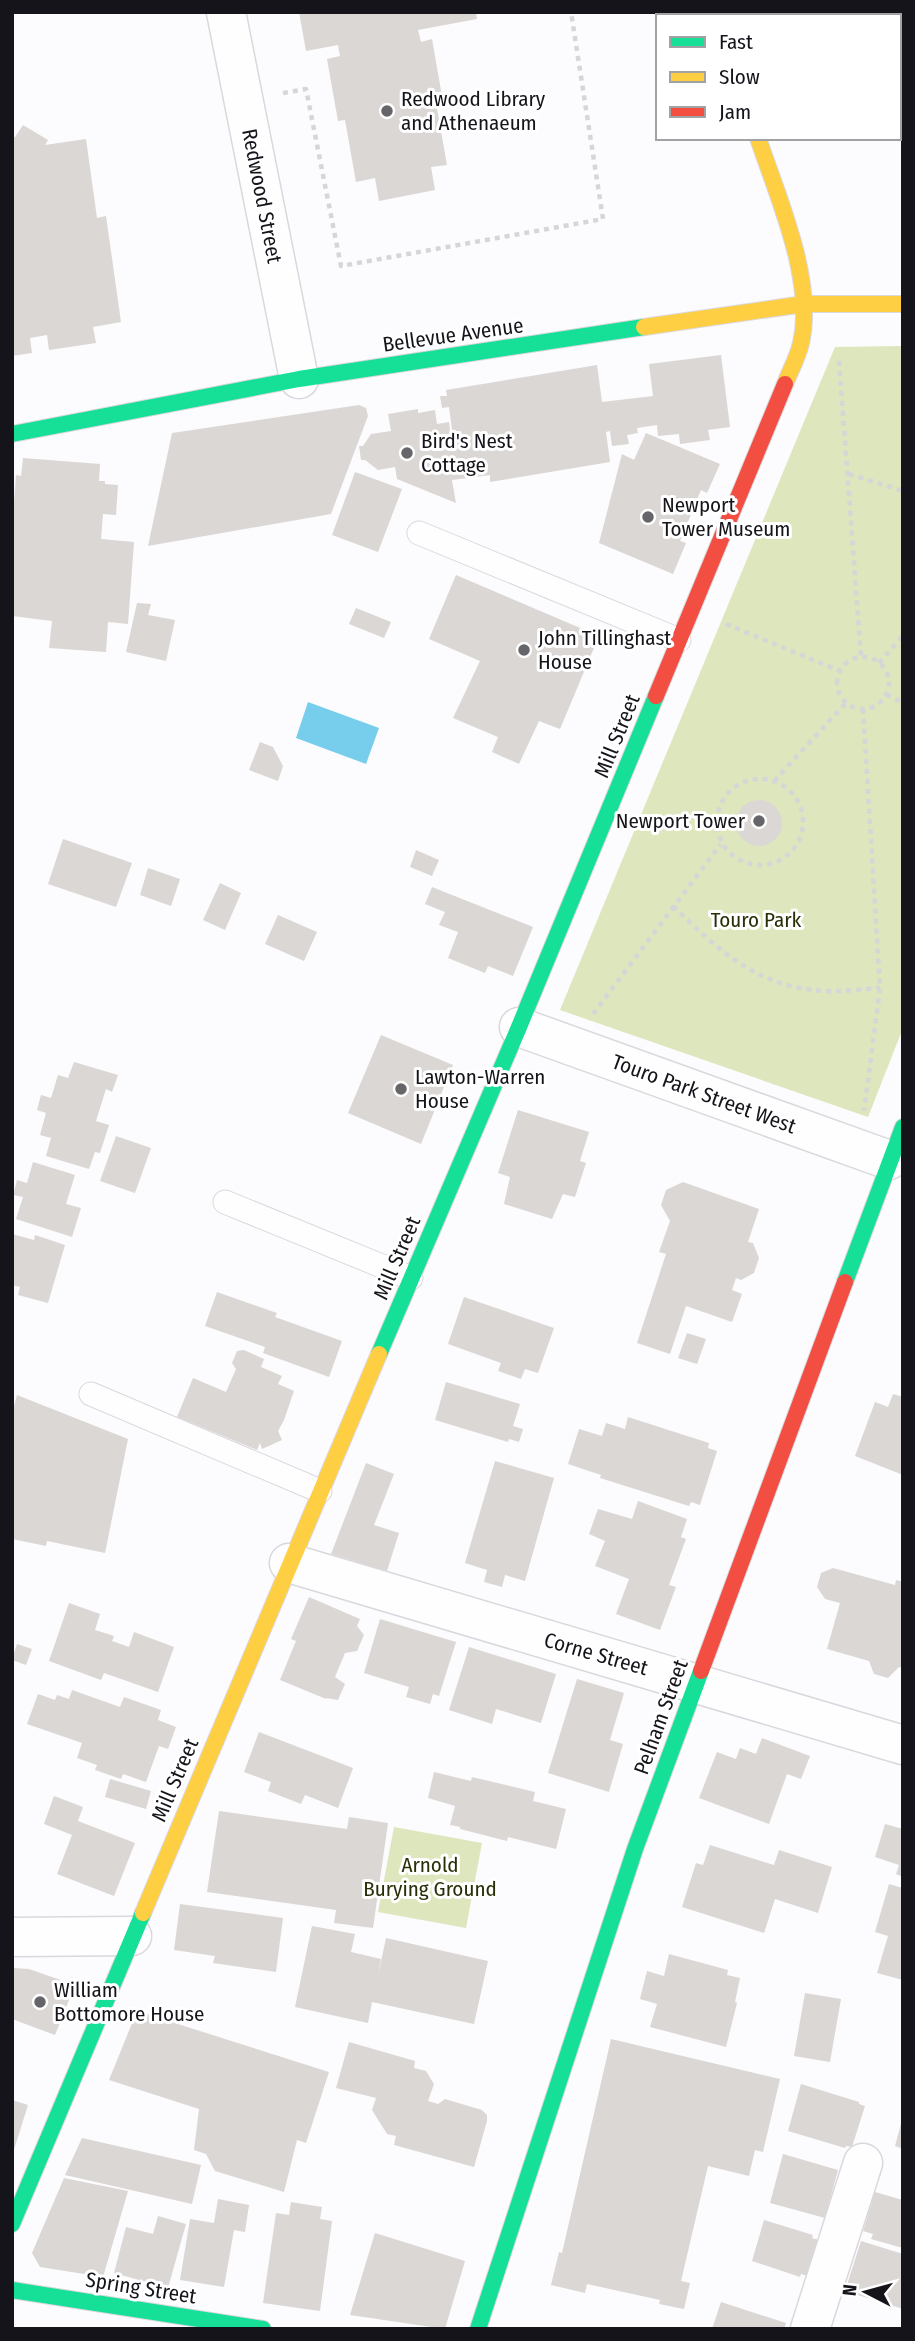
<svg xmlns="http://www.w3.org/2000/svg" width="915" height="2341" viewBox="0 0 915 2341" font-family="'Fira Sans Condensed',sans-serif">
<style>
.green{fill:#dde6bc}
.water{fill:#77ceec}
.building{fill:#dbd7d5}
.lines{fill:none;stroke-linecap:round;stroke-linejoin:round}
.lane-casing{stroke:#dad8dd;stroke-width:25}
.street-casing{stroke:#dad8dd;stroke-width:41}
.fast-casing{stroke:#dad8dd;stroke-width:18}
.slow-casing{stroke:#dad8dd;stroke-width:18}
.jam-casing{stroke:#dad8dd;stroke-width:18}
.path{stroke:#d7d6d7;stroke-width:4.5;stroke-dasharray:5 5;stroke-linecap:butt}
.lane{stroke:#fffeff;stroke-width:23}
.street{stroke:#fffeff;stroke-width:38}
.fast{stroke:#16e098;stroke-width:16}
.slow{stroke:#ffcf43;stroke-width:16}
.jam{stroke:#f24e42;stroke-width:16}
.poi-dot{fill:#66656a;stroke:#fff;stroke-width:2.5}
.labels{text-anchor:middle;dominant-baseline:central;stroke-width:6;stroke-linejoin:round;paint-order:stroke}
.poi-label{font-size:21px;fill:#16141b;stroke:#fff;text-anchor:start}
.street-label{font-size:21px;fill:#16141b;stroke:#fff}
.park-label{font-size:21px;fill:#293007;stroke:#fff}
</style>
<rect width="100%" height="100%" fill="#fcfbfd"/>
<!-- green -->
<path class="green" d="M903,346v682l-35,89 -308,-107 275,-663z
M394,1827l88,16 -16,85 -88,-16z"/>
<!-- water -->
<path class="water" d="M308,702l71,26 -13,36 -70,-26z"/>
<!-- building -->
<path class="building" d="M299,12h177l1,7 -59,11 3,12 11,-3 11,63 -7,1 11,62 -16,2 4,23 -56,11 -4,-23 -19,4 -11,-62 -7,1 -11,-62 13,-3 -2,-11 -32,6z
M862,12h41v61h-4v-57h-37z
M23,125l25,15 -3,5 41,-6 11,79 9,-2 15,106 -28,5 3,16 -47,7 -2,-15 -17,3 2,15 -20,3v-218l3,-1z
M721,355l9,72 -22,3 2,10 -30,4 -1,-10 -21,2 -1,-11 -20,3 1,5 -11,2 2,9 -17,2 -2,-15 -4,1 4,30 -120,20v-7l-38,5 4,23 -59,-24 -2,-12 -17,3 -13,-10h-4l-2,-14h4l8,-12 20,-3 -3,-17 30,-5v4l17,-3 2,14 12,-2 2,16h2l-4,-31 -7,1 -2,-12h7l-1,-6 151,-25 5,37 51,-6 -4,-32z
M359,405l7,3 2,8 -37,98 -183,32 24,-113z
M646,433l74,31 -13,29 -6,-3 -21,51 6,2 -13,31 -74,-31 23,-89 12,6z
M23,458l77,6 -1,17h6v3l13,1 -2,30 -13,-1 -2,25 33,3 -6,82 -20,-2 -2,30 -57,-4 3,-27 -40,-5v-86l4,-55 5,1z
M355,472l47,17 -24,63 -46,-17z
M456,575l143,61 -39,93 -21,-8 -20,43 -27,-12 6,-15 -45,-19 27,-57 -51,-22z
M137,603l14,1 -3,11 27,5 -9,41 -40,-9z
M356,608l35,14 -7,16 -35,-14z
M260,742l13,5 10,19 -5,15 -29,-11z
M736 823a23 23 0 1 1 46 0a23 23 0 1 1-46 0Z
M63,839l69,24 -16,44 -68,-23z
M416,850l23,10 -7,16 -22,-9z
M148,868l32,11 -9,27 -31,-11z
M220,883l21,10 -16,37 -22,-10z
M432,887l101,40 -20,49 -25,-10 -3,7 -37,-15 10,-26 -19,-7 6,-13 -20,-8z
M278,915l39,17 -13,29 -39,-17z
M381,1035l72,30 -32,79 -73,-31z
M74,1062l44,13 -6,17 -6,-3 -10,32 13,4 -9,28 -5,-1 -6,17 -43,-13 5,-18 -11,-3 6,-22 -9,-3 4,-15 10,3 7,-23 10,3z
M518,1110l71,22 -9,29 6,2 -11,34 -12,-3 -11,25 -48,-15 6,-27 -12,-4z
M116,1136l35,12 -16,45 -35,-12z
M33,1162l42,13 -9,29 15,4 -9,29 -56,-18 7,-22 -10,-2 4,-15 10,3z
M683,1182l76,27 -11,33 5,1 6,15 -5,15 -13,7 -5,-2 -4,12 10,4 -10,28 -46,-16 -16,48 -33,-11 29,-89 -7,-2 11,-31 -9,-16 5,-15z
M12,1234l22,6 1,-5 30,10 -17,58 -30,-8 2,-8 -8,-2z
M217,1292l60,21 -2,4 67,24 -13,36 -66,-24 2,-6 -60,-21z
M464,1297l90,31 -16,45 -13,-4 -4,10 -23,-8 3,-8 -53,-19z
M687,1333l19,6 -9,25 -19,-6z
M244,1350l20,9 -3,8 21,9 -4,8 16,7 -10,29 -6,11 4,9 -20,9 -2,-6 -3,7 -80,-33 16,-39 33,14 10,-23 -4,-6 5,-12z
M446,1382l74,22 -7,22 10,3 -4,13 -10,-3 -1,3 -73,-22z
M893,1394l10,3v78l-48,-19 20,-54 13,5z
M17,1395l111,44 -23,114 -58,-12 -1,5 -34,-7v-125z
M628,1417l81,26 -1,5 9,3 -17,54 -9,-3 -2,4 -89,-28 1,-3 -33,-11 11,-35 23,7 4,-13 19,6z
M495,1461l59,17 -29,103 -20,-6 -3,12 -18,-5 3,-12 -22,-7z
M366,1463l28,11 -20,51 25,8 -12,38 -56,-17z
M638,1501l49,18 -6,18 5,2 -17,46 7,2 -16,43 -44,-16 13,-35 -34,-13 10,-25 -16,-7 9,-25 34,10z
M833,1568l62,17 1,-5 7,2v86l-4,-1 -11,11 -14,-4 -5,-13 -42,-12 13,-46 -15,-4 -8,-12 4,-14z
M309,1597l51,22 -3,7 7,9 -7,16 -12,2 -10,24 10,7 -7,16 -12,-2v1l-46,-19 16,-39 -5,-2z
M69,1603l31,11 -5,16 19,6 -2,5 17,6 5,-15 40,15 -16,45 -54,-19 -3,7 -52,-19z
M380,1619l76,23 -17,54 -6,-2 -3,10 -24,-7 3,-10 -45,-14z
M17,1644l15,5 -6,16 -14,-5z
M469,1647l87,27 -15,49 -45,-14 -4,15 -43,-14z
M577,1679l47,14 -14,47 13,4 -14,48 -61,-19z
M72,1690l48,17 4,-10 37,13 -3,10 18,7 -8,22 -9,-3 -13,36 -23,-8 -2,5 -26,-9 2,-5 -20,-7 5,-15 -55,-19 11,-30 17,6 2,-5 12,4z
M259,1732l94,36 -15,40 -33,-13 -4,9 -33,-13 3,-9 -27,-10z
M762,1738l48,18 -9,23 -14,-5 -18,50 -70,-26 18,-46 19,7 4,-11 16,6z
M434,1772l37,9 1,-4 63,15 -2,9 33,8 -10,40 -48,-12 -1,4 -47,-12v-2l-10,-2 5,-19 -27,-8z
M110,1779l41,12 -5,18 -41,-12z
M54,1796l29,11 -5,14 57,22 -21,53 -57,-22 15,-39 -28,-11z
M219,1811l128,18 2,-12 39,6 -15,105 -39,-5 2,-13 -129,-18z
M885,1824l18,5v48l-7,-3 3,-9 -24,-8z
M710,1845l64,20 5,-15 53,17 -14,46 -43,-14 -11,34 -82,-26 14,-44 7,2z
M889,1884l14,4v92l-26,-7 11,-37 -13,-4z
M180,1904l103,14 -7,54 -63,-9 2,-7 -41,-6z
M312,1926l43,8 -4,18 30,7 -3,17 8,-38 102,23 -14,63 -102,-22 -4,21 -73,-16z
M669,1954l59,16 -1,5 13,3 -5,24 2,1 -11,44 -76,-20 7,-23 -17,-5 7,-28 17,5z
M13,1968l16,1 46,16 -20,50 -43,-16z
M805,1993l36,6 -11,63 -36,-6z
M137,2011l192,61 -23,71 -9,-3 -13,52 -69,-21 -9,-17 -12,-4 5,-41 -90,-29z
M611,2039l169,40 -17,73 -8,-2 -6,26 -41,-10 -27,115 9,2 -6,26 -25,-5 1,-4 -73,-16 -2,9 -34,-8 8,-33 3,1z
M349,2042l66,19 -1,7 12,3 8,13 -6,17 10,3 7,-5 37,11 5,5v6l-13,46 -80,-22 2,-9 -9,-2 -15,-24 4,-12 -40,-10z
M801,2084l58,18v2l6,2 -13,41 -6,-1 -1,2 -57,-17z
M12,2100l16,5 -15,48h-1z
M902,2120l1,1v28l-8,-3z
M82,2138l119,27 -9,39 -127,-29z
M783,2154l55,16 -13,48 -55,-15z
M64,2178l64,13 -25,86 -63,-10 -8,-14z
M875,2192l28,8v48l-32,-9 2,-5 -10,-3z
M218,2199l31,6 -4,27 -11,-2 -10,57 -44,-7 10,-61 24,4z
M291,2202l31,5 -2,12 12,2 -12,90 -57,-8 13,-90 13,2z
M158,2216l28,8 -18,64 -54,-15 12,-46 27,7z
M764,2220l49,15 -1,3 10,3 -12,36 -9,-3 -1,3 -48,-16z
M375,2233l90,28 -20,68 -95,-14z
M861,2241l42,13v55l-58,-18z
M721,2302l65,21 -2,6h-72z"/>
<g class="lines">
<defs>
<path id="lane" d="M419,533l260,107
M225,1202l186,76
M91,1394l229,97"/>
<path id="street" d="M226,12l73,367
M519,1027l370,133
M289,1563l614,182
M12,1937l120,-1
M810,2329l53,-166"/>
<path id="fast" d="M716,12l2,4
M12,434l287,-55 345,-52
M845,1282l58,-155
M379,1354l140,-327 137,-331
M12,2224l131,-311
M12,2290l251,39
M478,2329l157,-480 66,-178"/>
<path id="slow" d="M758,138c20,60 57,141 43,205 -3,14 -11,28 -16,41
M644,327l160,-23h99
M143,1913l236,-559"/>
<path id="jam" d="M656,696l129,-312
M701,1671l144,-389"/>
</defs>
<!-- lane casing -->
<use href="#lane" class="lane-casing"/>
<!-- street casing -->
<use href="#street" class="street-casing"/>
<!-- fast casing -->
<use href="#fast" class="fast-casing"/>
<!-- slow casing -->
<use href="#slow" class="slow-casing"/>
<!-- jam casing -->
<use href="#jam" class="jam-casing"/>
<!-- path -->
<path class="path" d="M283,93l23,-4 35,177 262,-47 -32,-207
M839,361l22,296
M849,474l54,17
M726,624l114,47
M837 683a26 26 0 1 1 52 0a26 26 0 1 1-52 0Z
M879,663l24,-27
M886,695l17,7
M863,709l17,279 -16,123
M717 822a43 43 0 1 1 86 0a43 43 0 1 1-86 0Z
M774,781l72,-78
M673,906c46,45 85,82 153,85 17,1 36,-2 54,-3
M593,1014l128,-170"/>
<!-- lane -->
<use href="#lane" class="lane"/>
<!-- street -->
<use href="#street" class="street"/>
<!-- fast -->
<use href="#fast" class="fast"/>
<!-- slow -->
<use href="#slow" class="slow"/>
<!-- jam -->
<use href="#jam" class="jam"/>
</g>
<!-- markers -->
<g class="poi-dot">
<circle cx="387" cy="111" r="7"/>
<circle cx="407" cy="453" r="7"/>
<circle cx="648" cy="517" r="7"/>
<circle cx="524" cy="650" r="7"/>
<circle cx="759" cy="821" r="7"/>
<circle cx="401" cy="1089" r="7"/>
<circle cx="40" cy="2002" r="7"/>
</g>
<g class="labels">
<!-- poi labels -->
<g class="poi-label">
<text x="401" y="99">Redwood Library<tspan x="401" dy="24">and Athenaeum</tspan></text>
<text x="421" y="441">Bird's Nest<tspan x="421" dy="24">Cottage</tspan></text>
<text x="662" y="505">Newport<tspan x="662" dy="24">Tower Museum</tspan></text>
<text x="538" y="638">John Tillinghast<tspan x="538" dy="24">House</tspan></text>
<text x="745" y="821" text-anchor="end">Newport Tower</text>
<text x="415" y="1077">Lawton-Warren<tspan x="415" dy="24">House</tspan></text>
<text x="54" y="1990">William<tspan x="54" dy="24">Bottomore House</tspan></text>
</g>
<!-- street labels -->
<g class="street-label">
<text transform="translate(262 196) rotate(79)">Redwood Street</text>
<text transform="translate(453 335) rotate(-8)">Bellevue Avenue</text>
<text transform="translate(617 736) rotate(-68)">Mill Street</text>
<text transform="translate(704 1094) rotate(20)">Touro Park Street West</text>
<text transform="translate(397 1258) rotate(-67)">Mill Street</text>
<text transform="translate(596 1654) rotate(16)">Corne Street</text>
<text transform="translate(661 1717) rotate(-70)">Pelham Street</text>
<text transform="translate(175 1780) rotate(-67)">Mill Street</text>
<text transform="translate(141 2288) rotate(9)">Spring Street</text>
</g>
<!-- park labels -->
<g class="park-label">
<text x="756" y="920">Touro Park</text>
<text x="430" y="1865">Arnold<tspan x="430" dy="24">Burying Ground</tspan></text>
</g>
</g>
<!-- border -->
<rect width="915" height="2341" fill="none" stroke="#16141b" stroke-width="28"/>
<!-- legend -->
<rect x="656" y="14" width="245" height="126" fill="#ffffff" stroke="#a2a1a4" stroke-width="2"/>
<rect x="670" y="37" width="35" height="10" fill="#16e098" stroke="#a2a1a4" stroke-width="2"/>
<text x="719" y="49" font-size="21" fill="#16141b">Fast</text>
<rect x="670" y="72" width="35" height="10" fill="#ffcf43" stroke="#a2a1a4" stroke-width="2"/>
<text x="719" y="84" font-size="21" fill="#16141b">Slow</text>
<rect x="670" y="107" width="35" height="10" fill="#f24e42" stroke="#a2a1a4" stroke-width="2"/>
<text x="719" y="119" font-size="21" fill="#16141b">Jam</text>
<!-- north arrow -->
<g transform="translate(866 2292) rotate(276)" stroke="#ffffff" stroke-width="5" paint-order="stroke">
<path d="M0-5L12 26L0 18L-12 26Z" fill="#16141b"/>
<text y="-10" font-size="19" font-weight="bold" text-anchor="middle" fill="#16141b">N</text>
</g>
</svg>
